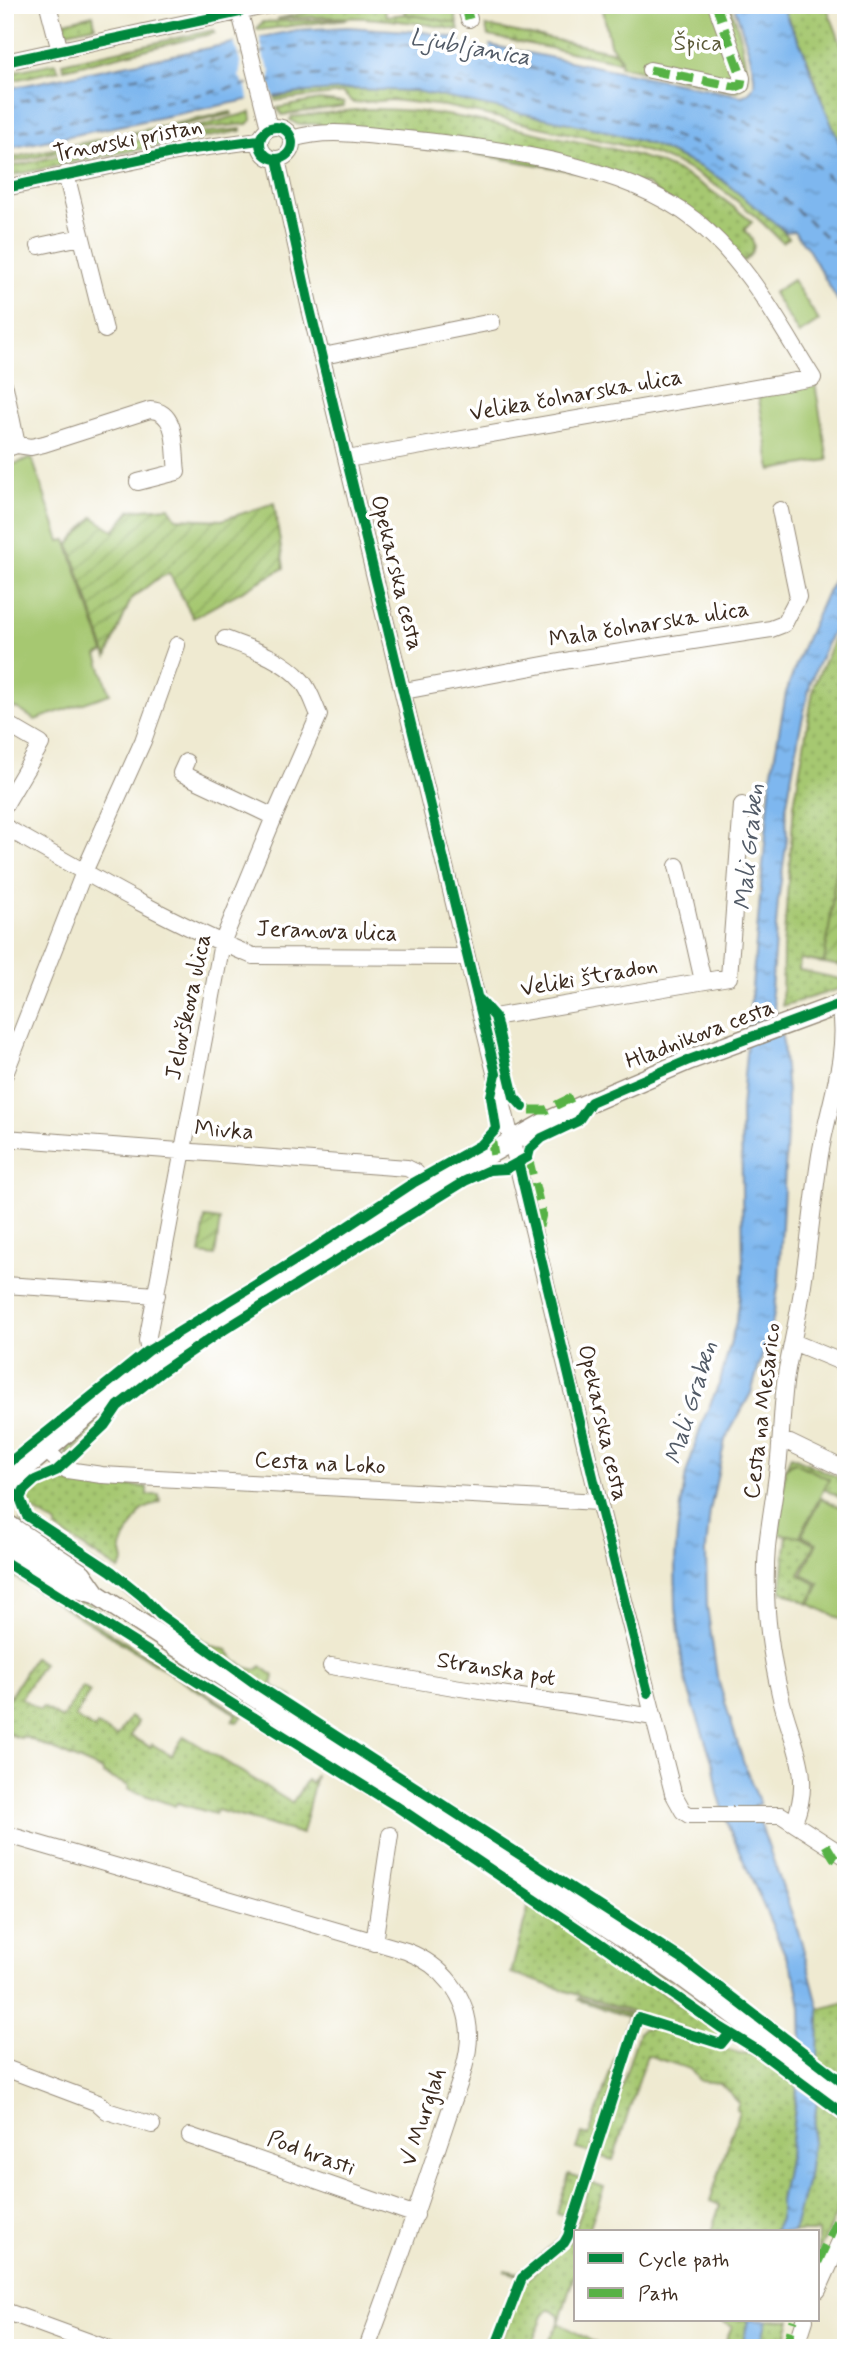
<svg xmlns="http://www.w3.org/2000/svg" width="851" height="2353" viewBox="0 0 851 2353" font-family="Mynerve,sans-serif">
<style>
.grass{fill:url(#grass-dots);stroke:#707948;stroke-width:2}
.park{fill:#a6c871;stroke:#707948;stroke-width:2}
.garden{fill:url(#garden-furrows);stroke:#707948;stroke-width:2}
.water{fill:url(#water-ripples);stroke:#5c7086;stroke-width:2}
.pier{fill:#efead1}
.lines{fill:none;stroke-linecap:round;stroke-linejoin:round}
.ferry{stroke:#525b67;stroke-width:2;stroke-dasharray:9 7;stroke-linecap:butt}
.minor-casing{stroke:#958a78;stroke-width:18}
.major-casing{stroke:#958a78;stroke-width:22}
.minor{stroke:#fff;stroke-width:16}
.major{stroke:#fff;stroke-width:19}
.quiet{stroke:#57b245;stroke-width:9;stroke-dasharray:18 9;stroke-linecap:butt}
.cycleway-casing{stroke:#fff;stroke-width:15}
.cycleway{stroke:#00873e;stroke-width:10}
.labels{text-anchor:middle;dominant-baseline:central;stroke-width:7;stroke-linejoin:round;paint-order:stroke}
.park-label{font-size:23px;fill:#5b5937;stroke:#fff}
.street-label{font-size:23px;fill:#3b2a1e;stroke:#fff}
.water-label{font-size:24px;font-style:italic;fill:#525b67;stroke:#fff}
</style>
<defs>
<pattern id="grass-dots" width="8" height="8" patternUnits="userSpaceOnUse" patternTransform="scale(1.75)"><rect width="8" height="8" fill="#a6c871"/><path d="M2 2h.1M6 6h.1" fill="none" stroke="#88a35c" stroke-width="1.8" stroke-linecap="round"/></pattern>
<pattern id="garden-furrows" width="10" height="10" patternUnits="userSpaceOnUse" patternTransform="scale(1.75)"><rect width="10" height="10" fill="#a6c871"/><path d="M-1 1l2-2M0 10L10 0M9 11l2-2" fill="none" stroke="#88a35c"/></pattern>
<pattern id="water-ripples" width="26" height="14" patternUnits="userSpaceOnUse" patternTransform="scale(1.75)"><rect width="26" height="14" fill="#7eb7ef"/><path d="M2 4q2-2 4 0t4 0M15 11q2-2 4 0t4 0" fill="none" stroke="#6895c1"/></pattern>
</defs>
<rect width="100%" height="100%" fill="#fff"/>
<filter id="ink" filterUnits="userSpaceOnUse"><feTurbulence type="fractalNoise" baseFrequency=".0143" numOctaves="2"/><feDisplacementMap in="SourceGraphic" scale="14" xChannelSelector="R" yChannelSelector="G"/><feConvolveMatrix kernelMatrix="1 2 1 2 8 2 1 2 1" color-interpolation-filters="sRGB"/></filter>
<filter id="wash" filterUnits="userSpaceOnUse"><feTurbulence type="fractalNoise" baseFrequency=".00686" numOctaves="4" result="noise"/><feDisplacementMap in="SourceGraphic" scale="28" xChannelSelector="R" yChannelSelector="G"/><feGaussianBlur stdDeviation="1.57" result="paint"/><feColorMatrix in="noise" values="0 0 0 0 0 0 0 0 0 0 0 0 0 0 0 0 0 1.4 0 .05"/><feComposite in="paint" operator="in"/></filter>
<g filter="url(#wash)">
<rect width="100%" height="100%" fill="#efead1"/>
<!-- grass -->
<path class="grass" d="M337,5h47l2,11 19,-2 52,9 2,7c-60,-12 -121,-16 -182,-11z
M782,5h44l20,51v103c-17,-31 -25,-66 -38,-98 -7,-20 -19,-36 -26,-56z
M93,15l2,11 -28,6 -4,-2 -2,-7z
M336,19h11l-88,11 -2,-2 5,-6z
M486,26l129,26 6,10 -133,-26z
M214,30l1,3 -151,36 -2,-6z
M55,63l4,7 -54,12v-9z
M352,89l64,2 186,39 51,15 45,21 23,13 52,41 16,18 -7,4c-44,-45 -86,-76 -147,-94l-190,-42 -54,-6 -38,3 -10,-10 -69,8 -1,-3 34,-6z
M319,100l25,3v3l-62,9 -5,-7z
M365,109c65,-1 127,14 190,28 39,8 81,15 118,32 30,14 54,32 79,53l-8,8c12,11 14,20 0,31l-97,-77 -326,-57 -1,-3h-23l-7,-4 2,-3z
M231,112l1,2 -227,50v-5z
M251,112l1,8 -5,4 -61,6z
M241,129v2l-160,29 -1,-8 74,-15z
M77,152l2,9 -74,16v-9z
M846,612v169l-16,141 -6,41 -24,-4 -1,11 46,10 1,7 -64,19 1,-57 11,-144 20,-120z
M127,1392l1,2 -14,13 -12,18 -37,33 4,-15z
M791,1456l55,25v20l-22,-12 5,-10 -35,-17 -9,7z
M46,1481l101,6v8h12l1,7 -18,8 -17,28 -4,10 3,13 -5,9 -63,-41 1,-4 -24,-15 -2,3 -7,-11c1,-10 12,-19 22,-21z
M24,1518l86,56 66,55 69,50 374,243 105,71 18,17 -517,-341 -118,-90 -87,-57z
M787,1535l13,1 15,8 -16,31 19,10 -10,19 -27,-14z
M5,1567l238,149 -6,6 -5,-1 4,-7 -231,-143z
M36,1571l206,129 4,7 -213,-132z
M149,1601l52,38 12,7 14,4 9,11 12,7 9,2 4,-4 13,10 -2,9 21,13 -1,8 -97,-67z
M34,1657l9,6 -22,35 19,12 3,-3 19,12 20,-32 8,5 -15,25 20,12 2,-4 20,12 13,-20 8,5 -8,14 20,11 2,-3 19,12 13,-20 108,67 15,-23 4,3 5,-8 -14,59 -85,-24 -2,4 -38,-11 -2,3 -47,-17 1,-3 -26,-12v-3l-80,-35 -2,2 -16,-5v-34l3,1z
M262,1714h4l368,241 3,8 -133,-90 -246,-158z
M530,1901l192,133 -4,6 -207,-67z
M651,1973h8l87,62c-22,-3 -75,-47 -95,-62z
M579,1998l56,18 -44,137 -14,-4 5,-15 7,2 39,-119 -50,-17z
M846,2002v80l-28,-20 1,-53z
M658,2028l79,25 17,1 43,32 -7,64 -10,51v18l-6,13h-63l9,-27 -10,-4 29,-90 -3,-1 3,-8 -19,-19 -20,-2 -10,-12 -43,-14 -34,105 -14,-4 40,-124 3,-3z
M817,2100l29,23v69l-28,62v-22h-25l15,-56z
M569,2174l14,5 -18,55 -5,7 -41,35 -15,-6 15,3 39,-33 6,-8 4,-16 -11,-3z
M590,2182l14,5 -16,45h-12v37l-17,54v-7l-8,-6h-3l-5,6 -13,32h-31l25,-66 47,-42z
M719,2320h29l-6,28h-19l9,-21z
M767,2320h24l-8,28h-24z"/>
<!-- park -->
<path class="park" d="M403,5h50l4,18 -52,-9z
M602,5h128l10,30 8,45 -10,11 -118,-25 1,-7 -11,-15z
M793,280l26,41 -20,13 -26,-41z
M815,384l13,76 -57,10 -13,-77z
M32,458l28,83 6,-1 38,112 -7,3 13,39 -75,26 -17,-11 -13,-4v-238z
M794,1462l35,17 -29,57 -21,-2 6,-65z
M821,1498l25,12v112l-36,-18 10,-20 -18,-9 15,-32 -15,-8z
M559,2323l45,25h-59z"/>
<!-- garden -->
<path class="garden" d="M274,503l10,65 -91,50 -24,-45 -15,8 -23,18 -24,58 -38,-113 24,-27 21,14 17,-21 38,-3 7,11 46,2z
M846,781v186l-22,-4 6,-41z
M205,1218l15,2 -5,36 -15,-2z"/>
<!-- water -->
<path class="water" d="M734,5h48l7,18 14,26 18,50 25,60v156l-38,-66 -14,-18 -8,1 -65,-53 -23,-13 -45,-21 -51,-15 -186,-39 -64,-2 -44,3 -61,8 -242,49v-60l292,-59 50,-3 77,5 318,64c5,-2 10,-5 12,-11 3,-16 -15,-63 -20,-80z
M846,559v48l-18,33 -17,41 -12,53 -13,75 1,30 -9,62 -7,91 12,50 4,53v36l-8,151 -6,37 -22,74 -26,47 -15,71 -4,39 1,56 10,70 26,85 17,43 -6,1 47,135 18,69 -2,91 -9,76 -15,56h-19l6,-13v-18l10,-51 12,-101 -1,-42 -5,-28 -67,-151 -11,-35 -4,-26 -26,-78 -5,-22 -7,-60 -1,-45 2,-30 9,-58 16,-51 18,-41 17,-64 6,-46 -2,-163 30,-333 15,-83 16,-45 24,-54z
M748,2320h19l-8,28h-17z"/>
<!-- pier -->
<path class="pier" d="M259,33l5,26 7,12 -2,10 6,20 -26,2 -3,-16 -7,-11 2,-11 -8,-27z
M460,35l28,6 4,15 -29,-6z
M798,2047l24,17 -2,39 -26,-19z"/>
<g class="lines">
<!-- ferry -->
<path class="ferry" d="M258,53c42,-7 84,-12 127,-10 56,4 112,18 167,30 73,15 169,29 232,68 27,17 43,33 62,58
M264,82l41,-6 45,-3 68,3 187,39 51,14 47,18 57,33 30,24 37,34 7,4 12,-1
M5,104l237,-49
M5,134l246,-50"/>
</g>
</g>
<g filter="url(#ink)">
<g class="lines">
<defs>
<path id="minor" d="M48,5l12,46
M238,5l31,123
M465,5l4,14
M5,62l265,-57
M650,70l86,17 5,-2 1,-7 -26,-73
M260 143a16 16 0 1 1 32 0a16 16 0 1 1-32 0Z
M292,139c35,-11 69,-4 105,-1 92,9 225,24 299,83 52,42 82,101 117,157l-466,81
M277,159l33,150 289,1193 74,291 10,18 6,4h92l65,42
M66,174l39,156
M5,188l181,-38 73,-10
M39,246l42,-9
M323,356l169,-34
M5,387l12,58 -12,4
M17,445l14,2 13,-3 106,-34c29,1 24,41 27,62l-39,10
M404,691l166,-31 201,-31 13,-5 14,-27 -18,-87
M5,723l36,21 -36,61
M186,762l-5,11 93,44
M5,827c81,46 162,94 248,129l214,1
M677,866l26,115
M482,1019l247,-42 13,-172
M5,1074l79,-202 59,-131 34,-96
M5,1138l402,30 8,4 16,16
M5,1285l152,10
M793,1342l53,22
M151,1365l-4,-24 75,-398 52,-126 45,-102c-5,-11 -9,-25 -17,-34 -20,-23 -50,-32 -77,-42
M780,1442l10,1 56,27
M46,1450l21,20 35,5 497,27
M331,1666l123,21 200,30
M794,1822c21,-49 -4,-81 -14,-128 -11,-47 -17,-98 -13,-147 3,-29 9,-59 12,-89 3,-30 3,-59 8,-89 5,-26 11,-52 15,-78 7,-45 11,-91 18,-136 8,-49 30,-101 20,-151
M5,1834l401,117c36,14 62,44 63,84 0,29 -14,59 -23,87 -25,76 -51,151 -79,226
M374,1943l16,-108
M5,2068l93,35 9,8 45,14
M190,2136l226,79
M818,2290l28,-62
M5,2311l101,37
M796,2348l9,-28"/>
<path id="major" d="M5,1485l86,-73 78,-60 297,-185 80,-45 45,-20 98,-42 157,-58
M5,1523l77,51 14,20
M5,1544l68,43 23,7 519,338 66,44 165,121"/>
</defs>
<!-- minor casing -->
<use href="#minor" class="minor-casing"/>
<!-- major casing -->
<use href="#major" class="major-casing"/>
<!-- minor -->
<use href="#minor" class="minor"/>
<!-- major -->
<use href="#major" class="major"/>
<!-- quiet -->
<path class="quiet" d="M465,5l4,14
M650,70l86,17 5,-2 1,-7 -26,-73
M530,1110h16l29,-14
M491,1137l5,32
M528,1157l14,57 -4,17
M826,1845l8,13 12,8
M818,2262l28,-62
M786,2348l8,-28"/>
<defs>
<path id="cycleway" d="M5,62l235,-50
M260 143a16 16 0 1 1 32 0a16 16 0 1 1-32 0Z
M5,188l181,-38 73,-10
M479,999l16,18 19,80 9,10
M518,1162l81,340 49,191
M5,1466l143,-115 159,-98 106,-70 69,-39 14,-15 -5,-33 5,-22 -186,-765 -33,-150
M5,1487l15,11 7,18 84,55 31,25 18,19 97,70 428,276 161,124
M20,1498l4,-8 11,-10 21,-9 11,-10 38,-36 13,-19 43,-34 53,-36 251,-155 24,-11 17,-1 22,-12 2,-8 12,-11 36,-17 13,-19 98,-42 157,-58
M5,1562l391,244 202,136 122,85 36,22 90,67
M495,2348l27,-70 42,-35 4,-7 70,-218 83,26 9,-11"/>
</defs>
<!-- cycleway casing -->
<use href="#cycleway" class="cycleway-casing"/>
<!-- cycleway -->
<use href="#cycleway" class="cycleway"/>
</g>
</g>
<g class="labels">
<!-- park labels -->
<g class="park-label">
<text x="698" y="44">Špica</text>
</g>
<!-- street labels -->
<g class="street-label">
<text transform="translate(128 141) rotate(-11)">Trnovski pristan</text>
<text transform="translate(576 396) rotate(-10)">Velika čolnarska ulica</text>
<text transform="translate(396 573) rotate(76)">Opekarska cesta</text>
<text transform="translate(649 625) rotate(-9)">Mala čolnarska ulica</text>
<text transform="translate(327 932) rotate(2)">Jeranova ulica</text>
<text transform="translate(589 978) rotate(-10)">Veliki štradon</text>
<text transform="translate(189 1007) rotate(-78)">Jelovškova ulica</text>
<text transform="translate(700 1035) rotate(-21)">Hladnikova cesta</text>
<text transform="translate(224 1131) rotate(4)">Mivka</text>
<text transform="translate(763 1411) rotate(-83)">Cesta na Mesarico</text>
<text transform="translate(602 1423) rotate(77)">Opekarska cesta</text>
<text transform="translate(320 1464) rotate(3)">Cesta na Loko</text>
<text transform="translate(496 1670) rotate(9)">Stranska pot</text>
<text transform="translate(424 2117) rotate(-72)">V Murglah</text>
<text transform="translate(311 2154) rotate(20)">Pod hrasti</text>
</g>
<!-- water labels -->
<g class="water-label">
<text transform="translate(470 48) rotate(10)">Ljubljanica</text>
<text transform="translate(750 847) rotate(-84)">Mali Graben</text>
<text transform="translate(692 1403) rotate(-73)">Mali Graben</text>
</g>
</g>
<!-- margin -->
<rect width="851" height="2353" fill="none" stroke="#fff" stroke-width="28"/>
<!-- legend -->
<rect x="574" y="2230" width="245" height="91" fill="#ffffff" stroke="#b1aaa5" stroke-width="2"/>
<rect x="588" y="2253" width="35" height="10" fill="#00873e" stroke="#b1aaa5" stroke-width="2"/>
<text x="638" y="2266" font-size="21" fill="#3b2a1e">Cycle path</text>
<rect x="588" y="2288" width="35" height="10" fill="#57b245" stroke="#b1aaa5" stroke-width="2"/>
<text x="638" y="2300" font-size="21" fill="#3b2a1e">Path</text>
</svg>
